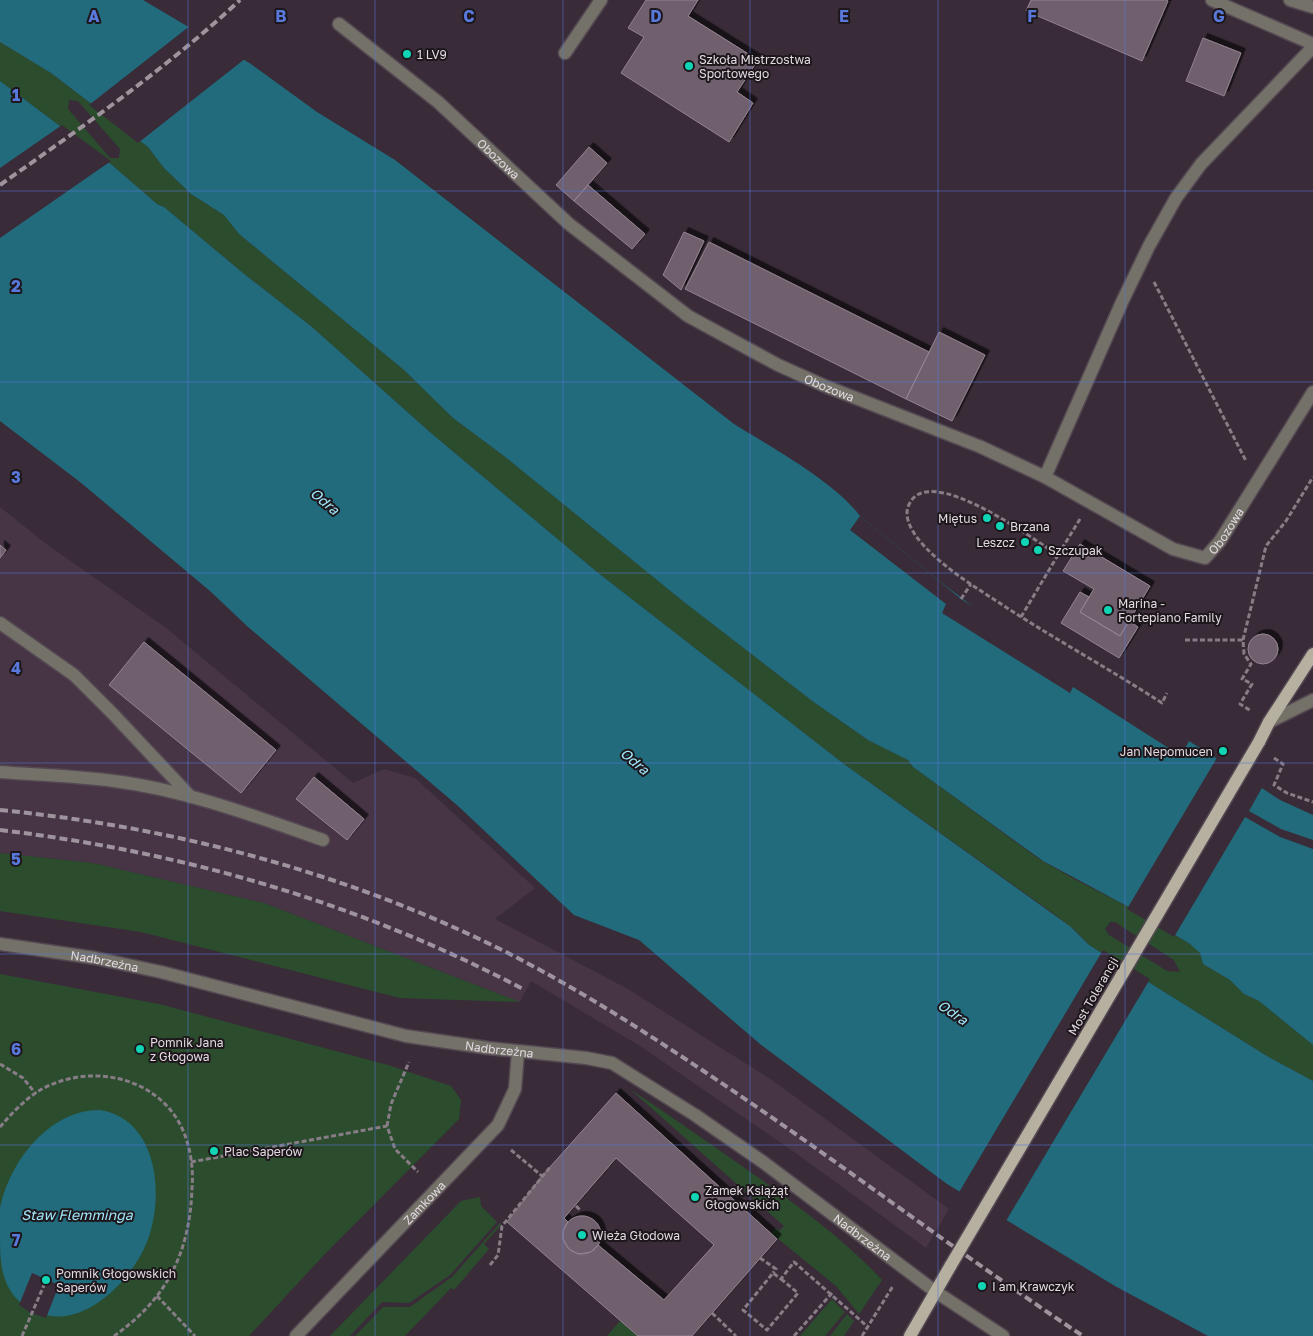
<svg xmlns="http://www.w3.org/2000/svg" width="1313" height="1336" viewBox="0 0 1313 1336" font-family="'Golos Text',sans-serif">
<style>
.built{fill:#473445}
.green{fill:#2b4d2e;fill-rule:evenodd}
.water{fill:#216b7d}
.pier{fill:#392c38}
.building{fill:#6f5f6d;stroke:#948392;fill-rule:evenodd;filter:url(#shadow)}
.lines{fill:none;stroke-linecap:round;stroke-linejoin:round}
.minor-casing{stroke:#544853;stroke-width:15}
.major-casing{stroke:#544853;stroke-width:15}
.path{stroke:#887d87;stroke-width:3;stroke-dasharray:5 2.5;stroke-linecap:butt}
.minor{stroke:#737168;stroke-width:12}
.major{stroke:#b5b09f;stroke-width:12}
.rail{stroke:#9f949e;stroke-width:4;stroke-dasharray:8 4;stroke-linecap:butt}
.major-bridge-casing{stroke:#544853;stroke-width:15;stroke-linecap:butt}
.major-bridge{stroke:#b5b09f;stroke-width:12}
.grid{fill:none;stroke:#5878db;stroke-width:1;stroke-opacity:0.55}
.poi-dot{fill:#0fd5b4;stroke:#1d171c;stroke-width:2}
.labels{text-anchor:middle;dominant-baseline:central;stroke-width:4;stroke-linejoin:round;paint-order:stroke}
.poi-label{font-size:12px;fill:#e2d9e1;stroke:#1d171c;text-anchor:start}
.street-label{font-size:12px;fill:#e2d9e1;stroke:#1d171c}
.water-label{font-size:14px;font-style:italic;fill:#a0e6fa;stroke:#1d171c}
.grid-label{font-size:16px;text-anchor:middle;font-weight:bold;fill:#5878db;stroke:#1d171c;stroke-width:4;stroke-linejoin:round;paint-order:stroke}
</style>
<defs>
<filter id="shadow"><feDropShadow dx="4.5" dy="-4.5" stdDeviation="0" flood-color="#0009"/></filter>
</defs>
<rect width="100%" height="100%" fill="#392c38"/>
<!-- built -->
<path class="built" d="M0,507l45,36 120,84 188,156 31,-14 31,9 120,110 -40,31 133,70 144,91 177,129 -23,39 -129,-94 -157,-108 -109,-65 -11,21 -256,-99 -171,-40 -93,-10z"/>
<!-- green -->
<path class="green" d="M0,42l51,31 97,74 16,21 27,26 33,21 15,19 165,136 49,48 51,38 180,146 131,101 53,37 40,20 5,7 126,92 35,20 53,27 66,40 7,7 3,11 27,16 14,14 15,7 54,44v36l-46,-25 -178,-111 -13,-14 -22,-17 -210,-150 -247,-192 -166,-139 -119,-106 -69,-54 -79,-66 -7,-3 -45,-39 -112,-84zM69,100l9,1 42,48 -1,9h-9l-42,-49zM1110,922h5l59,38 6,12 -13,-1 -58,-36 -4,-6z
M0,853l93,10 171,40 256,99 -120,-4 -259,-66 -141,-21z
M0,974l159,30 229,61 63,21 10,14 -2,19 -136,137 -74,80h-249z
M630,1089c44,29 86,59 129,89 44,32 86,62 123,102l-23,34 -23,-28 -65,-53 5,-5 3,3 5,-5z
M480,1197l1,9 16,16 -47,53 -38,26 -3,2 -27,-1 -32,34h-20l131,-135z
M500,1223l1,2 -17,19 5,5 -35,41 -3,-2 -46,48h-50l28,-29h27l42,-30z
M832,1299l13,13 -20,24h-25z
M847,1314l7,7 -10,15h-14z
M620,1321l18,15h-31z"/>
<!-- water -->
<path class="water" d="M0,0h143l108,64 66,48 78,48 339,264c37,23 101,58 126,92l78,64 42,32 233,144 67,44 33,15v230l-54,-44 -15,-7 -14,-14 -27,-16 -3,-11 -10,-9 -63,-38 -84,-45 -130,-94 -5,-7 -40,-20 -53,-37 -131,-101 -180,-146 -51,-38 -49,-48 -165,-136 -15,-19 -33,-21 -27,-26 -16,-21 -97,-74 -51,-31z
M0,81l112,84 45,39 7,3 79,66 69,54 119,106 166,139 247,192 227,163 18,18 178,111 46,25v255h-105l-93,-50 -168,-102 -187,-140 -121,-104 -65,-25 -116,-109 -211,-180 -37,-35 -130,-109 -80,-61z
M100,1110c58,9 65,86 47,132 -16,40 -68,93 -114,68 -7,-4 -13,-7 -18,-13 -14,-17 -15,-37 -15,-58 0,-9 0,-20 0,-30 9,-47 49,-99 100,-99z"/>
<!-- pier -->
<path class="pier" d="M191,25l55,33 -108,85 -49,-38z
M62,125l49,36 -111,77v-70z
M860,516l101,83 228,142 -8,15 -108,-69 -3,6 -128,-80 4,-9 -96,-74z
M1218,756l45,30 -14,25 32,18 32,11v9l-33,-12 -35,-20 -71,120 -47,-28z
M1103,950l47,29 -144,242 -48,-27z
M32,1273l27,12 -13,33 -15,-5 -12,-8z"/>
<!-- building -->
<path class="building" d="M646,0h52l-10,16 70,44 -21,32 16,11 -24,39 -108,-69 23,-36 -16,-9z
M1031,0h136l1,1 -26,60 -116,-50z
M1203,38l38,15 -17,43 -38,-15z
M589,147l18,16 -33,38 -18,-16z
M588,185l57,49 -13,15 -58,-48z
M684,232l20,9 -23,49 -18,-15z
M709,242l220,110 -23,47 -221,-110z
M939,332l46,23 -33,66 -46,-22z
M1080,544l70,42 -30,50 -40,-24 14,-23 -31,-18z
M0,545l6,5 -6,8z
M1080,592l9,5 -9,15 40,24 9,-15 9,6 -19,31 -58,-35z
M1248 649a15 15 0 1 1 30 0a15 15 0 1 1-30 0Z
M144,642l132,108 -35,43 -132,-108z
M314,777l50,42 -17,21 -51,-41z
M616,1093l161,146 -85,97h-54l-131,-114 35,-46zM616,1158l98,87 -50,55 -66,-55 -7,7 -13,2 -9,-5 -6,-10v-8l5,-9 -4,-4z
M563 1235a19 19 0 1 1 38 0a19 19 0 1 1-38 0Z"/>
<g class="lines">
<defs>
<g id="minor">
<path d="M1212,0l101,44"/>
<path d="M1290,0l23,7"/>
<path id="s1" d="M339,24l99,78 131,122 119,92 90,49 47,21 156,61 64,30 128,72 32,9 15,-17 93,-149"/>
<path d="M565,53l36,-53"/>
<path d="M1045,477l77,-175 27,-56 27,-48 25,-34 112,-117"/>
<path d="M0,623l74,52 39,39 78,83"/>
<path d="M1269,722l44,-22"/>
<path d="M0,772c38,3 76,4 114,9 71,9 141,35 209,59"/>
<path id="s2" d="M0,944l95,14 66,14 245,64 82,12 98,10 26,5 83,52 68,47 173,130 67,44"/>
<path id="s3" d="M296,1336l202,-211 17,-36 3,-37"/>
</g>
<path id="major" d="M1259,742l10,-20 44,-68
M910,1336l41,-71"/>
</defs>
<!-- minor casing -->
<use href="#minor" class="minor-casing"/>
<!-- major casing -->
<use href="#major" class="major-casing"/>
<!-- path -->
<path class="path" d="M1154,282l92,179
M1080,519l-22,36c-24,-15 -133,-97 -150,-48 -5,15 10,33 20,43 20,20 45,36 70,52 53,35 110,66 164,101l5,-10
M961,599l10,-15
M1021,617l37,-62
M1185,640h58l1,14 7,10 -9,15 10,5 -12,20 11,7
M1243,640l23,-94 20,-25 27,-44
M1274,758l9,6 -9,21 13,8 26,9
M0,1064l23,14 13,16
M387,1126l4,-22 18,-42
M0,1127c12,-14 26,-29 42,-38 44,-24 104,-15 133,27 14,20 19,49 17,72 -2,64 -25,111 -78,148
M511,1150l31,26
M191,1162l196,-36 8,23 23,23
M576,1206l4,4
M760,1258l16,11 -3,4
M490,1265l8,-10 4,-29 49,-60
M781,1279l17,14 -31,37 -24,-20 30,-37 8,6 13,-17 74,65
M157,1296l38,40
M712,1313l24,23
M22,1336l23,-53
M794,1336l38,-43
M862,1336l31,-50"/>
<!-- minor -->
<use href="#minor" class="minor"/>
<!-- major -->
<use href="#major" class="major"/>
<!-- rail -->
<path class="rail" d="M0,185c82,-58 166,-116 240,-185
M0,810c173,17 344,62 500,139 72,36 139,79 205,123 128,85 250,179 378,264
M0,830c184,22 359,73 523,159"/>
<defs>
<path id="major-bridge" d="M951,1265l308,-523"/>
</defs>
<!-- major-bridge casing -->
<use href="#major-bridge" class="major-bridge-casing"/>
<!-- major-bridge -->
<use href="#major-bridge" class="major-bridge"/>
</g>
<!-- grid -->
<path class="grid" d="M188,0v1336M375,0v1336M563,0v1336M750,0v1336M938,0v1336M1125,0v1336M0,191h1313M0,382h1313M0,573h1313M0,763h1313M0,954h1313M0,1145h1313"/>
<!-- markers -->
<g class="poi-dot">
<circle cx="407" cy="54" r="5"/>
<circle cx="689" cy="66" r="5"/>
<circle cx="987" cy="518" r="5"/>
<circle cx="1000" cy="526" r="5"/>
<circle cx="1025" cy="542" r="5"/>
<circle cx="1038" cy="550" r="5"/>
<circle cx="1108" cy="610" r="5"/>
<circle cx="1223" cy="751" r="5"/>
<circle cx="140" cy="1049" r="5"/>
<circle cx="214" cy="1151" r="5"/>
<circle cx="695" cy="1197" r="5"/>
<circle cx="582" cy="1235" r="5"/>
<circle cx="46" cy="1280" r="5"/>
<circle cx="982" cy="1286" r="5"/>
</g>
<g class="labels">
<!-- poi labels -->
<g class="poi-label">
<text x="417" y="54">1 LV9</text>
<text x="699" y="59">Szkoła Mistrzostwa<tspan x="699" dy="14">Sportowego</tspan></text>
<text x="977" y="518" text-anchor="end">Miętus</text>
<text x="1010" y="526">Brzana</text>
<text x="1015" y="542" text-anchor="end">Leszcz</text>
<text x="1048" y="550">Szczupak</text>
<text x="1118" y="603">Marina -<tspan x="1118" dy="14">Fortepiano Family</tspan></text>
<text x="1213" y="751" text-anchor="end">Jan Nepomucen</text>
<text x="150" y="1042">Pomnik Jana<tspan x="150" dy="14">z Głogowa</tspan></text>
<text x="224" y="1151">Plac Saperów</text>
<text x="705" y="1190">Zamek Książąt<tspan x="705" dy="14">Głogowskich</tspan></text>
<text x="592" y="1235">Wieża Głodowa</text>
<text x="56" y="1273">Pomnik Głogowskich<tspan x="56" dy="14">Saperów</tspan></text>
<text x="992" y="1286">I am Krawczyk</text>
</g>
<!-- street labels -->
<g class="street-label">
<text stroke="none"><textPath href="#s1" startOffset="209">Obozowa</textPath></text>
<text stroke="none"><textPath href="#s1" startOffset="614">Obozowa</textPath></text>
<text stroke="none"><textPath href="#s1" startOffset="1062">Obozowa</textPath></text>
<text stroke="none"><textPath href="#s2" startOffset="106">Nadbrzeżna</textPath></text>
<text transform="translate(1093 996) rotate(-60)">Most Tolerancji</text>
<text stroke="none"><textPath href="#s2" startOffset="511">Nadbrzeżna</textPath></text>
<text stroke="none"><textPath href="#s3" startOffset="185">Zamkowa</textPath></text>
<text stroke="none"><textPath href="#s2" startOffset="930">Nadbrzeżna</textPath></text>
</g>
<!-- water labels -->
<g class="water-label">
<text transform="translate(325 501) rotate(40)">Odra</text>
<text transform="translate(635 761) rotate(40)">Odra</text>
<text transform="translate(953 1012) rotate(34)">Odra</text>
<text x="77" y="1214">Staw Flemminga</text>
</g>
</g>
<g class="grid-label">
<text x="94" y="22">A</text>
<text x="281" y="22">B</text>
<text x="469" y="22">C</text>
<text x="656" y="22">D</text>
<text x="844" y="22">E</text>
<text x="1032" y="22">F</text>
<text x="1219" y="22">G</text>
<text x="16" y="101">1</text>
<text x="16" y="292">2</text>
<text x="16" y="483">3</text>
<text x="16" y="674">4</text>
<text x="16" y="865">5</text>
<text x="16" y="1055">6</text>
<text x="16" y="1246">7</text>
</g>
</svg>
